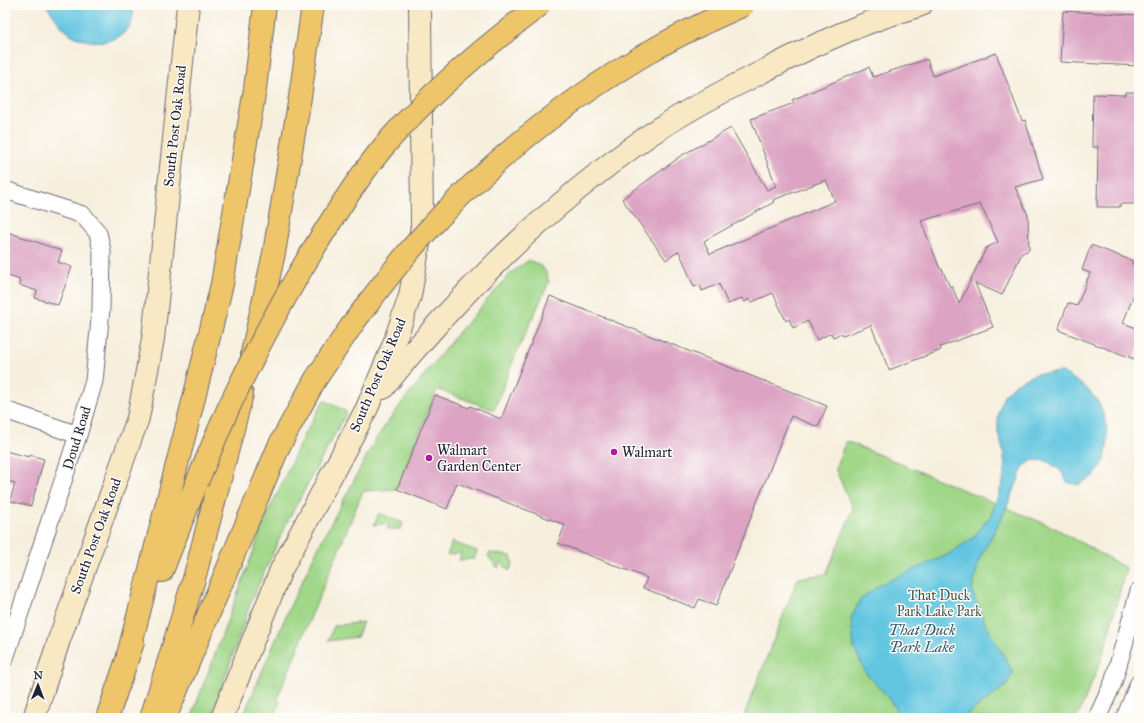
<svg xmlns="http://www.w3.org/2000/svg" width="1144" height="723" viewBox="0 0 1144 723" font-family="'IM FELL Great Primer',serif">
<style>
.green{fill:#a0d789;stroke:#617c62}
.water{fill:#62c6e0;stroke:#42748e}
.building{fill:#dca3c3;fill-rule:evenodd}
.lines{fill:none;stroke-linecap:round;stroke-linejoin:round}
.street-casing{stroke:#6d6a74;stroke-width:19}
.secondary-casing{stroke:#6d6a74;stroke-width:24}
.highway-casing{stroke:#6d6a74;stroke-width:24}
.street{stroke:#fff;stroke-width:17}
.secondary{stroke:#f8e8c3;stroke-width:22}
.highway{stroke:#eec569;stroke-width:22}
.highway-bridge-casing{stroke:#6d6a74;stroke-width:24;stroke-linecap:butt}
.highway-bridge{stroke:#eec569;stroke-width:22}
.poi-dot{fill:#b5179e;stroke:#fdfcf7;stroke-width:1.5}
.labels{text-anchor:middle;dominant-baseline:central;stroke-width:3;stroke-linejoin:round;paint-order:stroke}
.street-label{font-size:14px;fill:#22223b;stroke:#fdfcf7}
.poi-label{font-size:14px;fill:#22223b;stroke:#fdfcf7;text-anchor:start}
.park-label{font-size:14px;fill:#485852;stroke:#fdfcf7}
.water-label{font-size:15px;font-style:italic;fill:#385b75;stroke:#fdfcf7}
</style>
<rect width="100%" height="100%" fill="#fdfcf7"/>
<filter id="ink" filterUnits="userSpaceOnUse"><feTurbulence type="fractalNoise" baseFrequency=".025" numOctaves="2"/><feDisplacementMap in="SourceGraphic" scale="8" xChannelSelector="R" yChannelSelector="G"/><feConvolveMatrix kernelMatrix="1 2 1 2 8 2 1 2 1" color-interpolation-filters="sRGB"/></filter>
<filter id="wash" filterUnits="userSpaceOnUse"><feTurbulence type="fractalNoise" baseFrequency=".012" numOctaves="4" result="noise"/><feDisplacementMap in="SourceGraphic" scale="16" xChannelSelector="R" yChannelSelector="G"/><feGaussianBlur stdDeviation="0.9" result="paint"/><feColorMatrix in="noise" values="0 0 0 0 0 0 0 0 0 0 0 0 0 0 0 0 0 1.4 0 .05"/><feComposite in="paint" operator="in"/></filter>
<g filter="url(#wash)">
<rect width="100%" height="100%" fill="#f7efde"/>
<!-- green -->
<path class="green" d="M529,260c13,6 17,8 20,22l-34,74 -21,54 -57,-21 -40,100 -34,2 -86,208 3,2 -6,17h-20l-10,-4 47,-110 29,-60 57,-107 24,-33 56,-70 54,-61z
M324,400l23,12 -59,108 -36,79 -41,119h-20l76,-203 38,-82z
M846,441l209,87 71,40 -24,90 -25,60h-334l55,-140 28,-4 27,-65 -18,-41z
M379,513l24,10 -2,6h-14l2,-6 -15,2z
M452,542l25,9 -3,8 -15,1 2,-7 -14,2z
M490,553l21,3 2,7 -4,8 -8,-9 -3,6 -10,-12z
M363,622l-6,15 -29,4 6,-15z"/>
<!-- water -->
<path class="water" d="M46,5h88c-1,8 -1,18 -6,24 -13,15 -35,15 -52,8 -14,-6 -21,-20 -30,-32z
M1062,372c12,7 29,18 36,30 12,21 15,59 -6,75 -4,3 -10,5 -14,8l-11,-3 -6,-11 -14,-10 -14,-1 -10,7 -10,26 -11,24 -23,43 -7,31 14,34 27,47 -7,14 -44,32h-65v-7l-10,-15 -21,-23 -12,-25 -3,-30 10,-19 18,-14 68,-30 26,-17 18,-23 12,-33 2,-18 -3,-19 -4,-12v-20l6,-18 13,-12 19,-9z"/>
<g id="blocks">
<!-- building -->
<path class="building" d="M1063,11l76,4v51l-79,-4z
M996,53l26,68 3,-1 18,59 -28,8 13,28 1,35 -7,3 -20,42 -27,-12 18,44 -53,20 1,3 -52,20 -18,-45 -28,11 -3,-2 -7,3 -2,-4 -14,7 -9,-19 -15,7 -4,-9 -3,2 -13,-28 -21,9 -2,-3 -6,3 -2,-4 -14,6 -9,-20 -17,7 -2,-6 -6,2 -15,-36 -13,9 -44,-61 55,-40v-1l54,-30 36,62 9,-4 -25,-67 43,-16 -2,-3 77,-33 4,10 54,-18 6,17zM826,180l9,21 -125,53 -6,-13 70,-39 -1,-2zM980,204l18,38 -12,6 -27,56 -7,-18 -2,1 -8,-18h-2l-19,-48z
M1125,92h14v112h-19v3h-23l1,-60h-6l1,-53 32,1z
M5,231l57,20 -4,11 14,5 -14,38 -23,-7 2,-7 -18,-6 1,-5 -15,-5z
M1091,245l42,16 -1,3 7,2v24l-3,-1 -13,34 16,6v17l-5,13 -76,-29 10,-27 9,3 13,-33 -8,-3z
M550,296l277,110 -9,21 -27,-11 -75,190 -17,-7 -4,9 -52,-20 4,-10 -89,-35 7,-18 -108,-42 -10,26 -50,-20 38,-94 34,13 1,-2 31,13z
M5,451l24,6 1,-2 14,4 -13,47 -21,-5 5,-18 -10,-3z"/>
</g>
</g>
<g filter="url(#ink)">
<use href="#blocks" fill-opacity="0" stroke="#6d6a74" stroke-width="1"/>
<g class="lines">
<defs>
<path id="street" d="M5,190l78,25 15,18 4,18 -1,58 -7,72 -16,54 -73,223
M5,410l73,25
M1097,718l16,-35 26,-92
M1125,718l14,-35"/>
<path id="secondary" d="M383,388c78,-97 166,-183 268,-254 33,-22 68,-41 103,-58 39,-20 78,-40 119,-55 16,-6 32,-11 48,-16
M34,718l25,-78 79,-222 15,-79 35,-334
M222,718l59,-148 86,-162 26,-62 17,-50 12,-70 -2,-221"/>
<path id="highway" d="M252,353l22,-100 26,-156 13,-92
M162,571l35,-89
M128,655l66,-257 28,-114 33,-195 10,-84
M107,718l26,-76
M151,718l43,-139 48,-185
M165,718l114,-272 36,-66 39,-58"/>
</defs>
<!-- street casing -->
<use href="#street" class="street-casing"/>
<!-- secondary casing -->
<use href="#secondary" class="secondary-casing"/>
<!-- highway casing -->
<use href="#highway" class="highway-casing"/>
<!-- street -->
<use href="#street" class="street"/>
<!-- secondary -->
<use href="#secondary" class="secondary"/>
<!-- highway -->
<use href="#highway" class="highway"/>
<defs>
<path id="highway-bridge" d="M354,322c21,-28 41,-55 64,-81 66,-75 145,-138 231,-189 31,-18 63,-33 95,-47
M197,482c11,-25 21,-51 32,-75 29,-62 61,-121 97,-178 20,-32 41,-64 65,-91 44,-50 96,-93 149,-133"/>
</defs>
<!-- highway-bridge casing -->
<use href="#highway-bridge" class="highway-bridge-casing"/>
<!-- highway-bridge -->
<use href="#highway-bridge" class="highway-bridge"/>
</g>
</g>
<!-- markers -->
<g class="poi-dot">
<circle cx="614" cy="452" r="4"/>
<circle cx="429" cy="458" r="4"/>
</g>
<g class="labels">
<!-- street labels -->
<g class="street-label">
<text transform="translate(175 126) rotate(-84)">South Post Oak Road</text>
<text transform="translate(378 375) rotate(-67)">South Post Oak Road</text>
<text transform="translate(77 438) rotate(-73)">Doud Road</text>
<text transform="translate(96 536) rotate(-70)">South Post Oak Road</text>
</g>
<!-- poi labels -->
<g class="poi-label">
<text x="437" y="450">Walmart<tspan x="437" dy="16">Garden Center</tspan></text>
<text x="622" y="452">Walmart</text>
</g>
<!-- park labels -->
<g class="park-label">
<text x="939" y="595">That Duck<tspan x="939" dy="16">Park Lake Park</tspan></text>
</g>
<!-- water labels -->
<g class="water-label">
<text x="922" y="630">That Duck<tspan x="922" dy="17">Park Lake</tspan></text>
</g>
</g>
<!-- margin -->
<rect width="1144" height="723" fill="none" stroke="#fdfcf7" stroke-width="20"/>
<!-- north arrow -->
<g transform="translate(38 685) rotate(1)" stroke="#fdfcf7" stroke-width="3" paint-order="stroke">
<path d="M0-3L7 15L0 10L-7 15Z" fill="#22223b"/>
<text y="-6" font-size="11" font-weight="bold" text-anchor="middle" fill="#22223b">N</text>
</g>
</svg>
